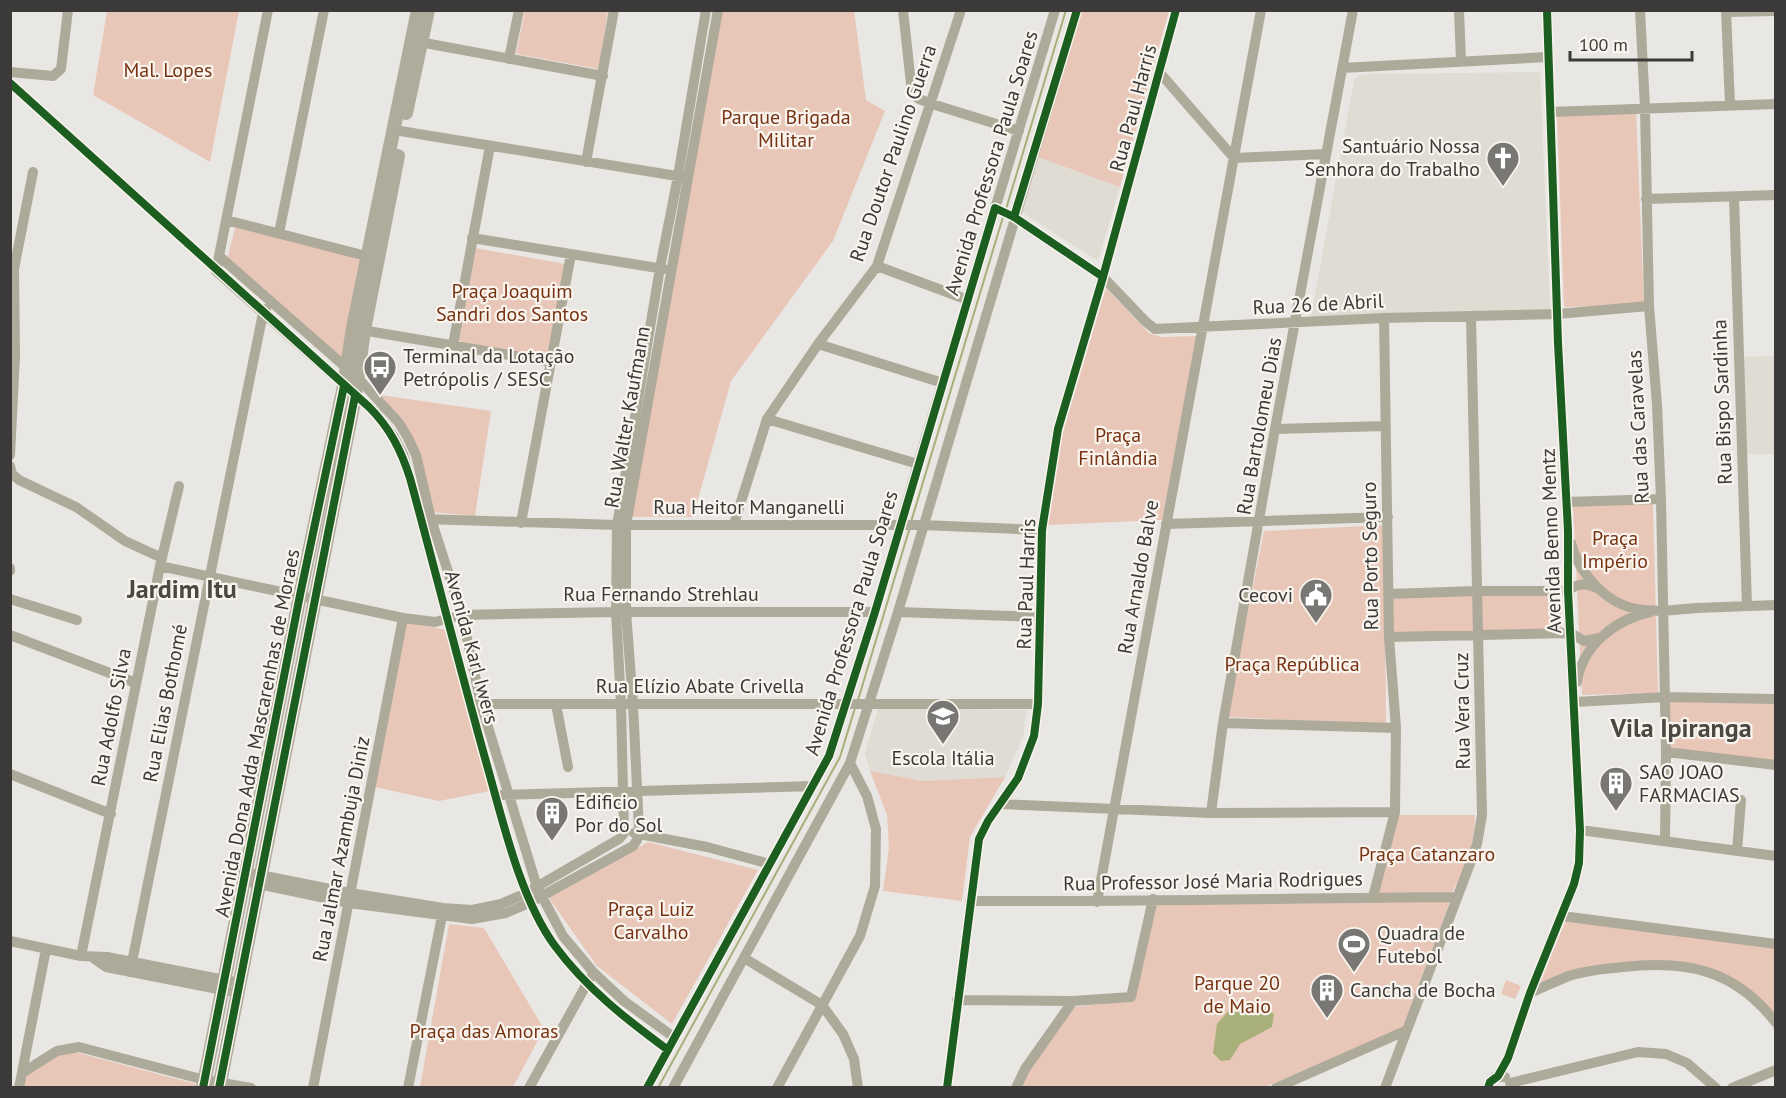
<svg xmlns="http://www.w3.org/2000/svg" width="1786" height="1098" viewBox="0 0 1786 1098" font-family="'PT Sans',sans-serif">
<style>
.built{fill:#e0dbd3}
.green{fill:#e8c7b9}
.water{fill:#a9af78}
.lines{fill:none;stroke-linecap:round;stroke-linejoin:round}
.stream{stroke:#a9af78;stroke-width:2}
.minor{stroke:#aeaa99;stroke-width:10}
.major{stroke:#afac9c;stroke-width:14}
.cycleway-casing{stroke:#f9f5ee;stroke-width:11}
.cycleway{stroke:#1b5e20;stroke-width:8}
.labels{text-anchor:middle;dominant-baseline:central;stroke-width:4.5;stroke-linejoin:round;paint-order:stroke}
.park-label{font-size:20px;fill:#773213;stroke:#f9f5ee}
.street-label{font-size:20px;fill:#3c3a38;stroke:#f9f5ee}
.poi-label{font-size:20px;fill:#3c3a38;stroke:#f9f5ee;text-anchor:start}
.district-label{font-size:26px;font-weight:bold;fill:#4b4843;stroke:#f9f5ee}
</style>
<rect width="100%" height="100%" fill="#e9e7e4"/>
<!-- built -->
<path class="built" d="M1540,72l10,238 -239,7 43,-237 6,-5 9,-1z
M1038,157l82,30 -22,74 -77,-49z
M1775,356v98h-29l-3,-97z
M878,708l149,2 -4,27 -18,40 -82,4 -53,-10 -5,-18z"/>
<!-- green -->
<path class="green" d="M107,11h132l-29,151 -117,-67z
M525,11h83l-9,58 -83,-15z
M721,11h133l12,89 19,11 -52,130 -102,140 -38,136h-63z
M1081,11h88l-49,176 -82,-30z
M1636,112l8,192 -80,3 -7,-191z
M236,224l127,34 -21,103 -115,-101z
M475,248l91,16 -17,94 -91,-17z
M1106,288l43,45 12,4 36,-1 -35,184 -114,5 15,-93z
M380,395l111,16 -16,105 -42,-4 -13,-59z
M1653,504l5,189 -76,2 -9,-190z
M1384,525l2,199 -159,-7 37,-186z
M1560,594l2,36 -170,3 -1,-36z
M406,622l41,8 43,161 -51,10 -64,-14z
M1667,700l108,2v61l-106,-13z
M870,771l53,10 82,-4 -35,60 -8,64 -79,-10 6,-43 -2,-33z
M1396,815h79c0,29 -9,54 -23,77l-74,2z
M648,842l110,28 -86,154 -75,-58 -48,-68z
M1451,899l-49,130 -137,58 -245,1 11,-23 44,-58 59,-7 22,-97z
M1566,920l209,26v71l-42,-37 -92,-17 -102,22z
M449,924l35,4 60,101 -31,58h-93z
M1506,980l15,6 -6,13 -14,-5z
M67,1050l133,35 -1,3h-178l2,-14z"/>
<!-- water -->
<path class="water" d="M1263,1008l11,6 -2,13 -32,17 -10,16 -9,1 -8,-8 4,-29 12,-14z"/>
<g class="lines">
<!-- stream -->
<path class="stream" d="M1006,209l60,-199
M911,522l92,-305
M858,700l52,-173
M658,1088l182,-331 15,-49"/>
<!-- minor -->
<path class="minor" d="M268,10l-52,261 161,143 17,23 9,17 7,24c27,99 52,199 80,298 15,54 32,125 65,170 31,42 71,73 113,104
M903,10l9,83 7,6 13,5 87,27
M1459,10l2,51
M1640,10l5,98 4,198 8,99 4,94 5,253 -1,89
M1726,10l4,95
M1726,12l50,-1
M414,41l189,35
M509,59l10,-49
M1342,68l206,-11
M10,72l43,4 8,-7 7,-59
M1160,73l74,85 92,-4
M1550,112l226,-8
M394,130l289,47
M586,162l28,-152
M1734,197l13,409
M1646,199l130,-4
M995,208l19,9 89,60 43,45 9,7 229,-11 173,-4 92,-8
M226,220l148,38
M279,233l45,-223
M472,238l192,31
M219,256l139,122 41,45 9,15 8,17 15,64 31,96 19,89 56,183 26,49 31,37 30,28 51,37
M877,266l91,34
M356,329l195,33
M818,344l125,39
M453,345l37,-199
M767,419l151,45
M1275,429l110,-3
M10,455l5,-99 -1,-87 19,-97
M10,466l2,8 7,6 57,27 49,34 37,17
M1567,502l94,-3
M424,519l193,6h305l120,5
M521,523l50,-269
M734,524l33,-105 51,-75 59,-78 84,-256
M1166,524l222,-7
M1571,543c6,25 28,52 52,62 22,9 50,5 74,3 26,-1 52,-2 79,-3
M160,566l243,52 32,4 27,-7 154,-3h259
M10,568v3
M1568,591c8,-8 19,-8 29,-3
M1388,594l89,-3h91
M10,599l67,21
M898,612l142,5
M1571,633l13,8 16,-3
M10,635l126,48
M1389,637l182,-4
M1577,682c5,-36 39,-63 73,-70
M1575,702l90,-5 111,2
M474,704h564
M556,704l12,63
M1223,723l173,5
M1666,752l110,13
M10,774l101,40
M502,795l311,-9
M1001,804l210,9 184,-1
M1211,813l12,-90 52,-294 78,-419
M1580,830l196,26
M624,833l-3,-129 -5,-92 1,-87 43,-257 18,-92 28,-166
M634,833l73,14 63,17
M1737,851l4,-51
M255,874l95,19 93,15 29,2 29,-6 25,-11 93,-54 5,-6
M253,883l96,20 123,16 34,-6 25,-11 102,-56 4,-6 2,-10 -6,-126 -7,-92v-87l92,-515
M1373,897l22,-85 1,-84 -7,-91 -5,-319
M970,901c162,1 325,-3 487,-4
M1097,902l164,-892
M1562,916l214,28
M10,941l71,15 26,1 133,26
M81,956l79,-390 19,-80
M93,958l13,9 122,24
M744,958l78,47 21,29 11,25 4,29
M130,972l133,-659 3,-4
M1530,993c13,-6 26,-12 39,-17 17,-6 36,-7 54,-9 63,-7 112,2 153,56
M957,1000l116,1 58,-4 22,-98
M22,1073l35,-22 22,-4 126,33 46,8
M1498,1076l10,-18 22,-65 44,-109 5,-21 1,-33 -12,-239v-60l-10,-188 -11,-333
M1510,1083l128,-31 28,2 21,9 29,25
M19,1088l27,-139
M313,1088l90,-470
M408,1088l35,-177
M529,1088l61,-110
M647,1088l182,-332 46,-144 43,-148 137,-454
M673,1088l177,-325 48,-151 179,-602
M777,1088l83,-152 15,-50 1,-57 -9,-33 -17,-33
M947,1088l32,-249 9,-18 30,-43 16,-42 4,-32 4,-174 16,-101 45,-152 73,-267
M1016,1088l9,-19 48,-68
M1276,1088l129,-57
M1385,1088l83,-219 9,-25 5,-29 -11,-499
M1488,1088l2,-6 5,-5h10
M1732,1088l44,-18"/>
<!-- major -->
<path class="major" d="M406,113l22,-103
M203,1088l97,-493 44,-209 9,-58 65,-318
M219,1088l136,-692 9,-66 34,-174"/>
<defs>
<path id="cycleway" d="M10,83l359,324c21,21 32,43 41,71 27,99 52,199 80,298 15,54 32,125 65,170 31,42 71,73 113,104
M1014,217l63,-207
M203,1088l97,-493 44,-209
M219,1088l136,-692
M647,1088l182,-332 46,-144 120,-404 19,9 89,60
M947,1088l32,-249 9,-18 30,-43 16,-42 4,-32 4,-174 16,-101 45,-152 73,-267
M1488,1088l2,-6 8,-6 10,-18 22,-65 44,-109 5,-21 1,-33 -12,-239v-60l-10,-188 -11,-333"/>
</defs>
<!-- cycleway casing -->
<use href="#cycleway" class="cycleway-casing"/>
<!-- cycleway -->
<use href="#cycleway" class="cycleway"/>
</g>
<!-- icons -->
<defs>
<symbol id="church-pin" viewBox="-11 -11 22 30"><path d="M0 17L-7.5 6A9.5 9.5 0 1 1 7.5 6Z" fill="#797774" stroke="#f9f5ee"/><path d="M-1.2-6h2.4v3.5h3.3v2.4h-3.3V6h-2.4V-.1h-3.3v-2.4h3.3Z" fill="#fff"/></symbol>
<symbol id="bus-pin" viewBox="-11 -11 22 30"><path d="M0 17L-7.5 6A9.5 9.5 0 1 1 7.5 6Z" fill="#797774" stroke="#f9f5ee"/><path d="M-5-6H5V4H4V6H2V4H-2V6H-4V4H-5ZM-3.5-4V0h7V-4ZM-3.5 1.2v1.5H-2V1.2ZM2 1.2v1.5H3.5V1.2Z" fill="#fff"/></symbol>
<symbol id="civic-pin" viewBox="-11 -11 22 30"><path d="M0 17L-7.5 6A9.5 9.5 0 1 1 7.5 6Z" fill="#797774" stroke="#f9f5ee"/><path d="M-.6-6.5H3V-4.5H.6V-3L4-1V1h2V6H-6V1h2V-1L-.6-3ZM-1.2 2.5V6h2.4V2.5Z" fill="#fff"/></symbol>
<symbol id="school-pin" viewBox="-11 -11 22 30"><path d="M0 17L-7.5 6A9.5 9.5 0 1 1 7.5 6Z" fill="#797774" stroke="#f9f5ee"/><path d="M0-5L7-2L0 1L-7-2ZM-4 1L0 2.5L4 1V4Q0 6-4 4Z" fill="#fff"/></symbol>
<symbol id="building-pin" viewBox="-11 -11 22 30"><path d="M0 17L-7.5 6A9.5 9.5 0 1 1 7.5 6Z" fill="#797774" stroke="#f9f5ee"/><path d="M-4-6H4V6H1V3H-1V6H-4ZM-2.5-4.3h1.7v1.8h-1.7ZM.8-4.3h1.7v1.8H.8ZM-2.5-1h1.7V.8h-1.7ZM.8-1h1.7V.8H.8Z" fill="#fff"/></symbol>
<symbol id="stadium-pin" viewBox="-11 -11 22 30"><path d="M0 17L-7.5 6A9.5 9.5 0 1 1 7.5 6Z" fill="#797774" stroke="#f9f5ee"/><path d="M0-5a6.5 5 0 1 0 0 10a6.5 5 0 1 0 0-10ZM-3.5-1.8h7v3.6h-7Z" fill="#fff"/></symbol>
</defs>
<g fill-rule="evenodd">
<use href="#church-pin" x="1484" y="139" width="38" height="52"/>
<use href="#bus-pin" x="361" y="348" width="38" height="52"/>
<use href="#civic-pin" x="1297" y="576" width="38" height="52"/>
<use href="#school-pin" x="924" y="697" width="38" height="52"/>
<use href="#building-pin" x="1597" y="764" width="38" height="52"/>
<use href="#building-pin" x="533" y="794" width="38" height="52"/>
<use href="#stadium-pin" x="1335" y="925" width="38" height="52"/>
<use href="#building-pin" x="1308" y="971" width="38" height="52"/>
</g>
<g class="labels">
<!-- park labels -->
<g class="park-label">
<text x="168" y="70">Mal. Lopes</text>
<text x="786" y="117">Parque Brigada<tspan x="786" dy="23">Militar</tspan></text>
<text x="512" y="291">Praça Joaquim<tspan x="512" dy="23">Sandri dos Santos</tspan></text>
<text x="1118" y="435">Praça<tspan x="1118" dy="23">Finlândia</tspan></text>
<text x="1615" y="538">Praça<tspan x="1615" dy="23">Império</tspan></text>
<text x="1292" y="664">Praça República</text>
<text x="1427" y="854">Praça Catanzaro</text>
<text x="651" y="909">Praça Luiz<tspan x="651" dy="23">Carvalho</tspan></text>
<text x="1237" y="983">Parque 20<tspan x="1237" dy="23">de Maio</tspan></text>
<text x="484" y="1031">Praça das Amoras</text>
</g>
<!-- street labels -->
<g class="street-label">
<text transform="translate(1133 108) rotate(-75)">Rua Paul Harris</text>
<text transform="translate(893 153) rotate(-71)">Rua Doutor Paulino Guerra</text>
<text transform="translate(991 163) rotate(-73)">Avenida Professora Paula Soares</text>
<text transform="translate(1318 304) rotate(-3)">Rua 26 de Abril</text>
<text transform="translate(1722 402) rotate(-92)">Rua Bispo Sardinha</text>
<text transform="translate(627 417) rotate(-80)">Rua Walter Kaufmann</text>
<text transform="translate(1259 426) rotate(-80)">Rua Bartolomeu Dias</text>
<text transform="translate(1638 427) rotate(-93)">Rua das Caravelas</text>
<text x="749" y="507">Rua Heitor Manganelli</text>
<text transform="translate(1551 541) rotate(-92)">Avenida Benno Mentz</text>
<text transform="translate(1370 556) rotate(-91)">Rua Porto Seguro</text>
<text transform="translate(1138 577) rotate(-80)">Rua Arnaldo Balve</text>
<text transform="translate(1026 584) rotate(-88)">Rua Paul Harris</text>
<text x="661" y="594">Rua Fernando Strehlau</text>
<text transform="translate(851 623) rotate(-73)">Avenida Professora Paula Soares</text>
<text transform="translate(472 647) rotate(75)">Avenida Karl Iwers</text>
<text x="700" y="686">Rua Elízio Abate Crivella</text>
<text transform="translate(165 703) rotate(-79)">Rua Elias Bothomé</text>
<text transform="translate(1462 711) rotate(-91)">Rua Vera Cruz</text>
<text transform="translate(111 717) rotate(-79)">Rua Adolfo Silva</text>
<text transform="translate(257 733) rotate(-79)">Avenida Dona Adda Mascarenhas de Moraes</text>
<text transform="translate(341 849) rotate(-79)">Rua Jalmar Azambuja Diniz</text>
<text transform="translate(1213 881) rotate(-1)">Rua Professor José Maria Rodrigues</text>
</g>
<!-- poi labels -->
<g class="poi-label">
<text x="1480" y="146" text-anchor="end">Santuário Nossa<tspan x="1480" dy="23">Senhora do Trabalho</tspan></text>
<text x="403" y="356">Terminal da Lotação<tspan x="403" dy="23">Petrópolis / SESC</tspan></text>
<text x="1293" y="595" text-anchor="end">Cecovi</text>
<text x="943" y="758" text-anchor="middle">Escola Itália</text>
<text x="1639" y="772">SAO JOAO<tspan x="1639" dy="23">FARMACIAS</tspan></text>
<text x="575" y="802">Edificio<tspan x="575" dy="23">Por do Sol</tspan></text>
<text x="1377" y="933">Quadra de<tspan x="1377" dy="23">Futebol</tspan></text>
<text x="1350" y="990">Cancha de Bocha</text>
</g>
<!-- district labels -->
<g class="district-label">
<text x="182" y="588">Jardim Itu</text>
<text x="1681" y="727">Vila Ipiranga</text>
</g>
</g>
<!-- border -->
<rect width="1786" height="1098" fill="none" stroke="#3c3a38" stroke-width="24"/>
<!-- scale -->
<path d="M1570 51v9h122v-9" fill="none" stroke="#3c3a38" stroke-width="3"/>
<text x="1579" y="51" font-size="18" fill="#3c3a38" stroke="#f9f5ee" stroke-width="4.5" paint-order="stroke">100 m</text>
</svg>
